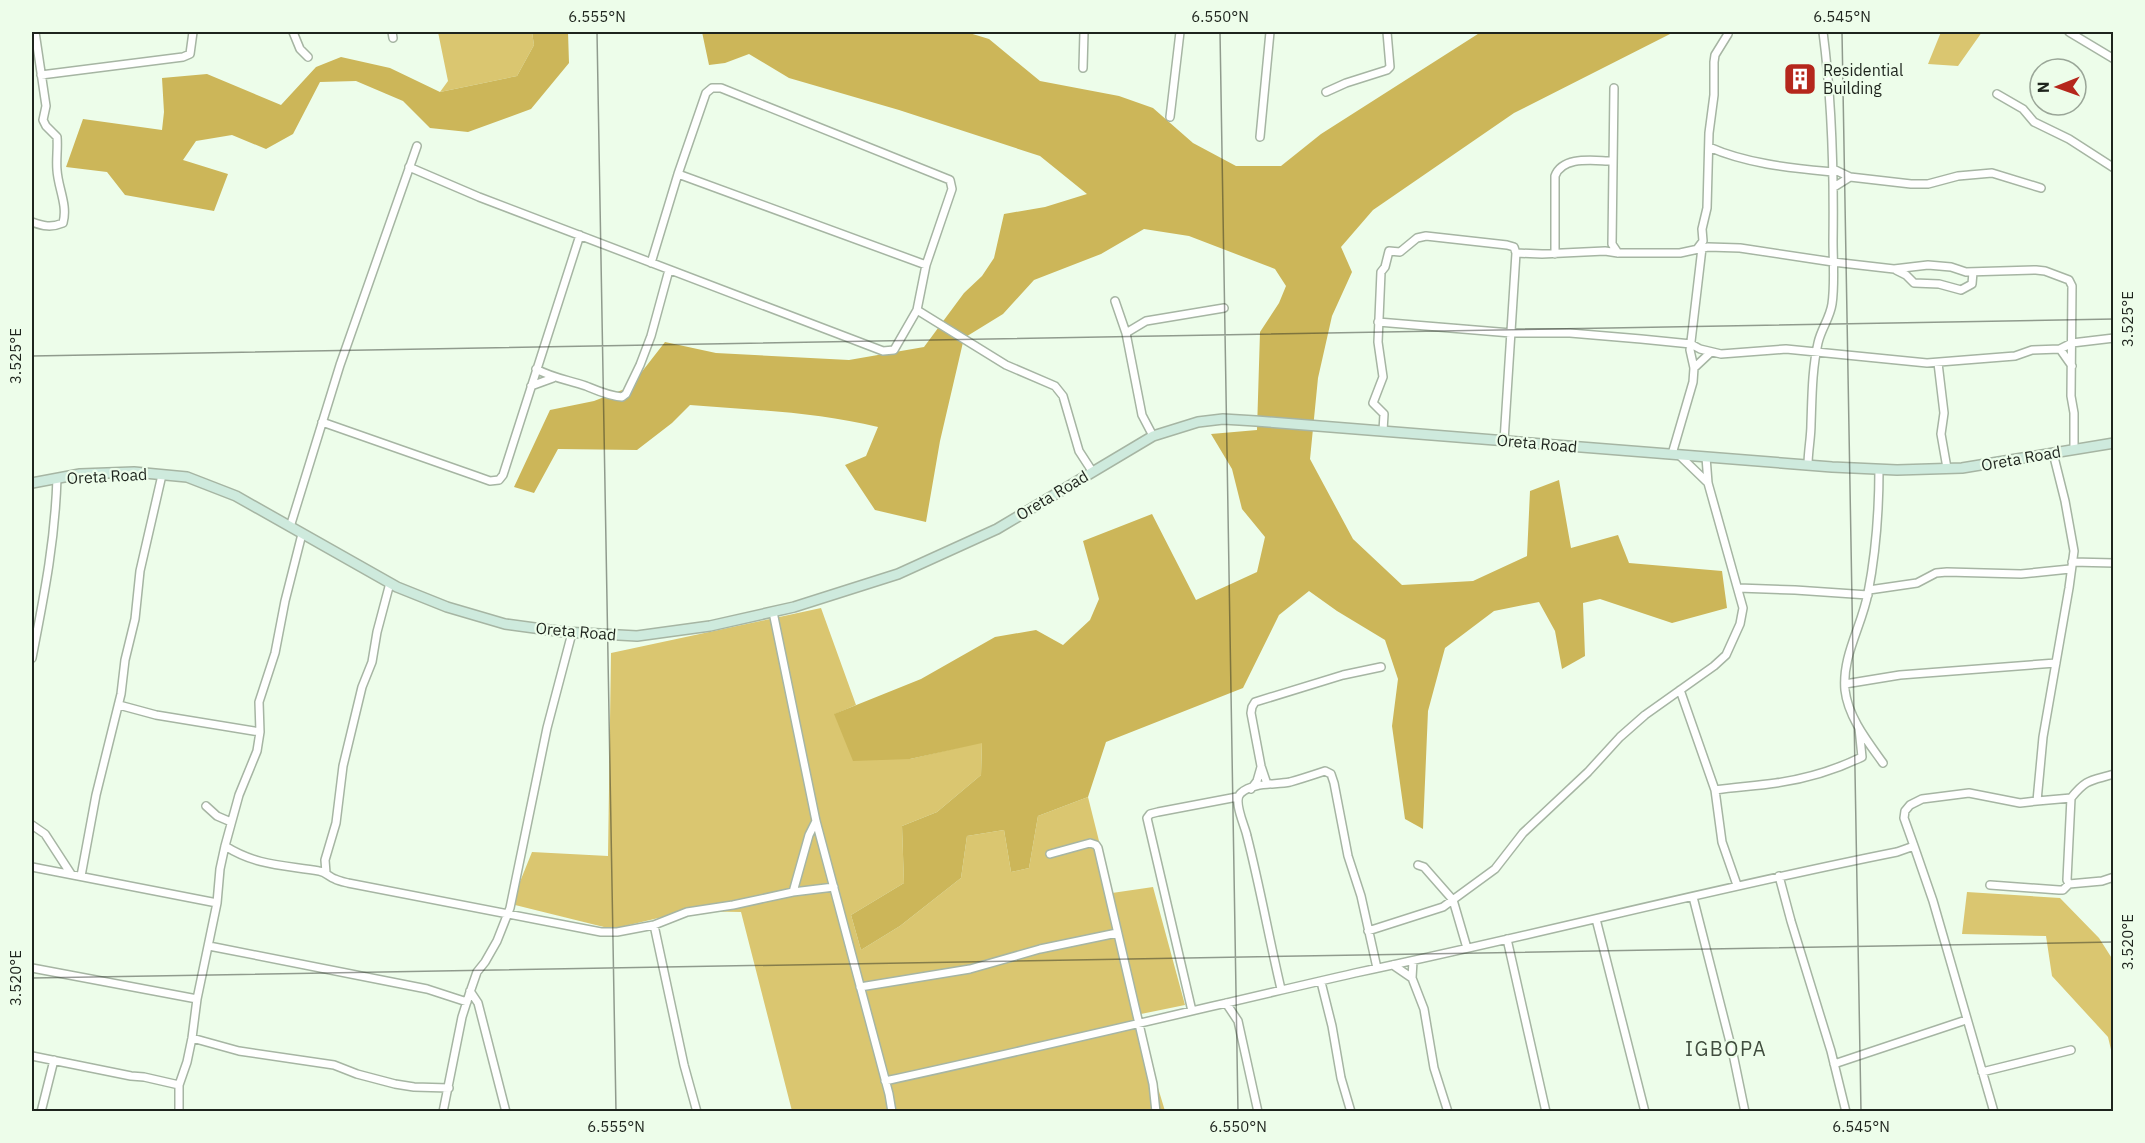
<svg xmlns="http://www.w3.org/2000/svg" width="2145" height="1143" viewBox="0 0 2145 1143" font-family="'IBM Plex Sans',sans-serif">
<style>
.green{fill:#dac670}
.forest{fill:#ccb659}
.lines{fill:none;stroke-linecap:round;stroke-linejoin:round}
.street-casing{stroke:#a6b5a3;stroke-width:10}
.secondary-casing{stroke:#a6b5a3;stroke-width:12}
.street{stroke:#fff;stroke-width:7}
.secondary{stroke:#ceeadd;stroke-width:9}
.ticks{fill:none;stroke:#1e241d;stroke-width:1.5;stroke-opacity:0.45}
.labels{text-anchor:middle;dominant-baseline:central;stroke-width:4.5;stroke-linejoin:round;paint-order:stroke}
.poi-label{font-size:16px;fill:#1e241d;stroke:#edfdea;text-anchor:start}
.street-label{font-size:16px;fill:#1e241d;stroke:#edfdea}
.quarter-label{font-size:20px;letter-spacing:1.5px;fill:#404d3e;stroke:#edfdea}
.neatline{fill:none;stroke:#1e241d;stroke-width:2}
.ticks-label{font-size:15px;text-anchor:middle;fill:#1e241d}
</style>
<rect width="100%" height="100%" fill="#edfdea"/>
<!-- green -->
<path class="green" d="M438,32h94l2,13 -17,31 -77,16 8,-11z
M1941,32h41l-24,34 -30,-2z
M821,608l35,97 -21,9 75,45 72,-17 -1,33 -44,37 -35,14 2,57 -53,32 10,35 39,-24 61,-48 6,-42 37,-6 7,42 18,-4 9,-52 50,-19 24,96 41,-6 32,118 -49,10 29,96h-373l-51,-199 -53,-1 -76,18 -101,-25 21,-52 76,4 3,-203z
M1967,892l93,6 39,40 14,22v98l-5,-21 -56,-61 -6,-40 -84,-2z"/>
<!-- forest -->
<path class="forest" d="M532,32h36l1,31 -38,46 -63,23 -38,-4 -27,-27 -47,-20 -36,1 -27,52 -27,15 -34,-14 -36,6 -13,19 45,14 -14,37 -89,-16 -18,-23 -41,-5 17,-48 79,11 2,-18 -2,-34 45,-4 74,31 35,-38 25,-10 49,11 50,24 77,-16 17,-31z
M702,32h264l23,7 51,42 79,15 34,12 40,35 43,23h45l40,-32 160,-102h193l-160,81 -141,97 -32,37 11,25 -20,44 -14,62 -8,81 43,80 49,46 71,-4 54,-25 3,-65 29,-11 12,68 47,-13 11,28 93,8 5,37 -55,15 -72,-24 -17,4 2,53 -23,13 -7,-38 -16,-29 -45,9 -49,37 -17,63 -5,118 -18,-10 -13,-93 6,-47 -13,-39 -48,-29 -28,-20 -30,24 -36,73 -137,54 -18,55 -50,19 -9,52 -18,4 -7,-42 -37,6 -6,42 -61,48 -39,24 -10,-35 53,-32 -2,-57 35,-14 44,-37 1,-32 -72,16 -57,2 -19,-47 87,-35 74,-42 41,-7 27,15 27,-25 9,-21 -16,-58 69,-27 44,86 61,-28 8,-35 -23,-28 -10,-40 -21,-35 46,-4 3,-98 19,-29 7,-17 -11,-17 -86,-33 -45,-7 -43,25 -67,26 -31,34 -39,24 -24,103 -14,81 -51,-12 -30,-45 21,-9 12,-29c-61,-15 -125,-17 -188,-22l-18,18 -35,27 -79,-1 -24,44 -20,-6 36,-77 44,-9 36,-14 35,-45 51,11 133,7 75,-13 40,-54 18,-17 12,-18 10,-44 41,-7 42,-13 -47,-38 -141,-46 -110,-32 -40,-24 -24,9 -16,2z"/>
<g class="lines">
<defs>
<path id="street" d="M293,32l7,17 8,8
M392,32l1,6
M2069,32l45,27
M1083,68l1,-36
M41,75l142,-18 7,-3 3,-22
M1614,88l-2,156 6,9
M1326,92l20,-9 41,-13 3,-3 -3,-35
M1997,94l26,15 11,13 35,17 45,29
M1170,117l10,-85
M1260,137l10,-105
M1709,147c38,17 83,21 123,25
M409,167l70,30 404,154 11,-1 23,-40 9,-45 26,-76 -2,-9 -229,-92h-9l-6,5 -28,81 -27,89
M1833,169l17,8 61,7h17l30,-8 34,-3 49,15
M678,174l248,91
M1834,187l16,-10
M32,222c11,4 19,6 31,1 5,-18 -5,-35 -6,-53 -1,-11 1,-22 0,-33l-11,-11 -3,-6 3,-14 -11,-74
M1697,249l6,-8 -1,-12 5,-21 2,-75 5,-38v-33l1,-7 13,-21
M1516,253l26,1 63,-3 13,2h62l28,-6 32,1 93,14 61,7 34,-4 23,2 15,5 70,-2 9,1 24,9 3,6 -1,110 3,17v36
M1555,254v-78c8,-21 40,-15 57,-15
M1896,270l10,5 8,8 25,1 22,6 11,-6 1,-12
M1115,301l11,32 16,82 11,21
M917,310l89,55 49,21 8,10 16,55 13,20
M1378,322l133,11h59l71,6 50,5 9,5 21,5 65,-5 141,14 88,-7 17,-6 28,-1 12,-6 42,-5
M1126,333l20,-12 78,-13
M2060,349l12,17
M1938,363l6,50 -3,21 6,34
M1694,368l17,-16
M536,369c17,9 32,11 50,17 12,5 23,10 36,11l4,-3 14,-29 11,-29 18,-66
M531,386l22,-8
M322,422l154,54 14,5 9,-1 4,-5 77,-240
M1383,431l1,-17 -11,-11 10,-26 -5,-35 3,-70 4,-5 4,-16 11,1 17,-14 9,-2 81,9 7,2 2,6 -12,188
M1672,454l21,-72 1,-14 -4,-18 12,-102
M1679,455l29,28
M1808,465c0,-14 3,-27 3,-41 1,-27 1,-55 7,-81 3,-14 12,-25 14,-39 3,-20 1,-43 1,-63 1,-70 -1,-140 -10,-209
M1879,469c0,41 -3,83 -11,124 -6,33 -26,62 -23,97 3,27 23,52 38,73
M290,527l50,-162 77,-219
M2072,562l42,1
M1738,588l57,2 73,5
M1869,590l48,-7 19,-10 11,-1 74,2 49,-5
M773,612l43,209 73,273 3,18
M32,658c12,-62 23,-116 25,-180
M1845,684l55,-9 156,-12
M1680,690l35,100 7,52 15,43
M119,705l37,10 104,17
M1267,784l-6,-18 -10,-53 1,-6 3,-5 88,-27 38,-8
M1251,789l6,-8 4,-14
M1715,790c20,-3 41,-4 61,-7 29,-4 59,-13 86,-26l-3,-29
M2071,798l-4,82 2,4 33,-3 12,-4
M2037,801l34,-3c16,-20 20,-17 43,-24
M206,806l11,10 14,6
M32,825l13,9 26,40
M225,846c32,20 58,19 94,25 7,1 10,6 16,8 4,2 9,3 13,4l253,49h16l37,-7 33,-13 46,-7 60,-13 41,-5
M1914,846l19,55 61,211
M1050,854l40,-11 6,2 2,3 55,236 3,28
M1418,865l6,2 29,33 14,48
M32,867l185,36
M326,873l-1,-13 11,-37 7,-57 19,-79 10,-25 5,-30 13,-49
M81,876l15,-81 25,-101 4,-34 10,-41 5,-48 22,-96
M1779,876l12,45 40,130 15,61
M1990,885l69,5h4l6,-6
M793,892l16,-57 7,-14
M1693,897l40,157 12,58
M1596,919l49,193
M654,925l30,140 13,47
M1368,931l75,-24 52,-38 28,-36 65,-61 32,-35 25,-22 69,-49 12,-11 14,-31 3,-16 -35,-125 -2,-26
M1507,939l39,173
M209,946l218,43 40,13
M1393,965l19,13 12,31 10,59 14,44
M32,968l165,31
M1412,978l1,-17
M1321,982l11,44 9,52 10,34
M860,987l110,-18 70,-20 77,-16
M1281,989c-12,-51 -21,-102 -34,-153 -2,-10 -15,-36 -6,-43 12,-11 34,-8 49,-11 11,-3 23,-7 35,-11l6,3 3,9 14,73 13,40 16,72
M470,991l8,12 28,109
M1226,1003l12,18 20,91
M1192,1011l-45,-193 3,-4 8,-2 79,-15
M192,1038l47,13 95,14 23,9 38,10 19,3 35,1
M32,1056l99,20 13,1 35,8
M1834,1064l132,-44
M1982,1072l89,-22
M885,1081c157,-34 314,-72 470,-108 181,-38 360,-85 542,-121l17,-6 -10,-28 1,-7 5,-6 12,-6 47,-6 51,10 17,-2 6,-64 26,-149 5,-37 -9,-50 -12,-48
M41,1112l13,-52
M179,1112v-27l8,-23 5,-24 5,-39 20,-96 3,-34 5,-23 14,-51 18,-44 3,-19 -1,-30 16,-49 10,-52 17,-67
M443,1112l19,-95 7,-22 8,-23 8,-10 12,-21 13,-33 37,-180 25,-95"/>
<path id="secondary" d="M32,483l48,-9 54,-2 53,5 49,19 161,91 50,20 58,17 59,8 73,4 73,-10 84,-19 104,-33 99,-45 156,-93 45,-14 25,-3 33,2 576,46 65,3 65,-2 152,-25"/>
</defs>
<!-- street casing -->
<use href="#street" class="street-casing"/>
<!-- secondary casing -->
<use href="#secondary" class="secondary-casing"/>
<!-- street -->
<use href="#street" class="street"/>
<!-- secondary -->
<use href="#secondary" class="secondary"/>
</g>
<!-- ticks -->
<path class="ticks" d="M597,32l19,1080M1220,32l18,1080M1842,32l19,1080M32,356l2082,-37M32,978l2082,-36"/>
<!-- icons -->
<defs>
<symbol id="building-square" viewBox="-11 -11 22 22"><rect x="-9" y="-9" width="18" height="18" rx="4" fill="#b5271c" stroke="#edfdea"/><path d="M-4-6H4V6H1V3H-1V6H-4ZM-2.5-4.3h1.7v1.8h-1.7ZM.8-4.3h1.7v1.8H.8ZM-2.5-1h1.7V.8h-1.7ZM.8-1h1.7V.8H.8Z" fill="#fff"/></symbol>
</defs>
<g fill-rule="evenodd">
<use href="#building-square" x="1781" y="60" width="38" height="38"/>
</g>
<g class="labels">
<!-- poi labels -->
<g class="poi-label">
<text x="1823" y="70">Residential<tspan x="1823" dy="18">Building</tspan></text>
</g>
<!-- street labels -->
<g class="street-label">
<text transform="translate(1537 443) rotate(5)">Oreta Road</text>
<text transform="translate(2021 458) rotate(-10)">Oreta Road</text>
<text transform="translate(107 476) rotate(-3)">Oreta Road</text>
<text transform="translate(1052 495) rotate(-31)">Oreta Road</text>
<text transform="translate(576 631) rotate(5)">Oreta Road</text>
</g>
<!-- quarter labels -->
<g class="quarter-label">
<text x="1726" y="1048">IGBOPA</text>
</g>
</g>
<!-- border -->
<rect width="2145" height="1143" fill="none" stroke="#edfdea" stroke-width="66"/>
<!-- north arrow -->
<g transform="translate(2058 87) rotate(269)"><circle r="28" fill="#edfdea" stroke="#9aa698" stroke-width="1.5"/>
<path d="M0-4.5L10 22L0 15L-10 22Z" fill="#b5271c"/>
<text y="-9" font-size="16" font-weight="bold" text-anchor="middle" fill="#1e241d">N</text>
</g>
<rect x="33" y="33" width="2079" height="1077" class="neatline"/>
<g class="ticks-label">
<text x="597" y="22">6.555°N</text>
<text x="1220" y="22">6.550°N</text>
<text x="1842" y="22">6.545°N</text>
<text transform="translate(2128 319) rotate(-90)" y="5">3.525°E</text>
<text transform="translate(16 356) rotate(-90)" y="5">3.525°E</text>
<text transform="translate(2128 942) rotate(-90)" y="5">3.520°E</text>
<text transform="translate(16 978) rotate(-90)" y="5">3.520°E</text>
<text x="616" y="1132">6.555°N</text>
<text x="1238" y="1132">6.550°N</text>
<text x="1861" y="1132">6.545°N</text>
</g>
</svg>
